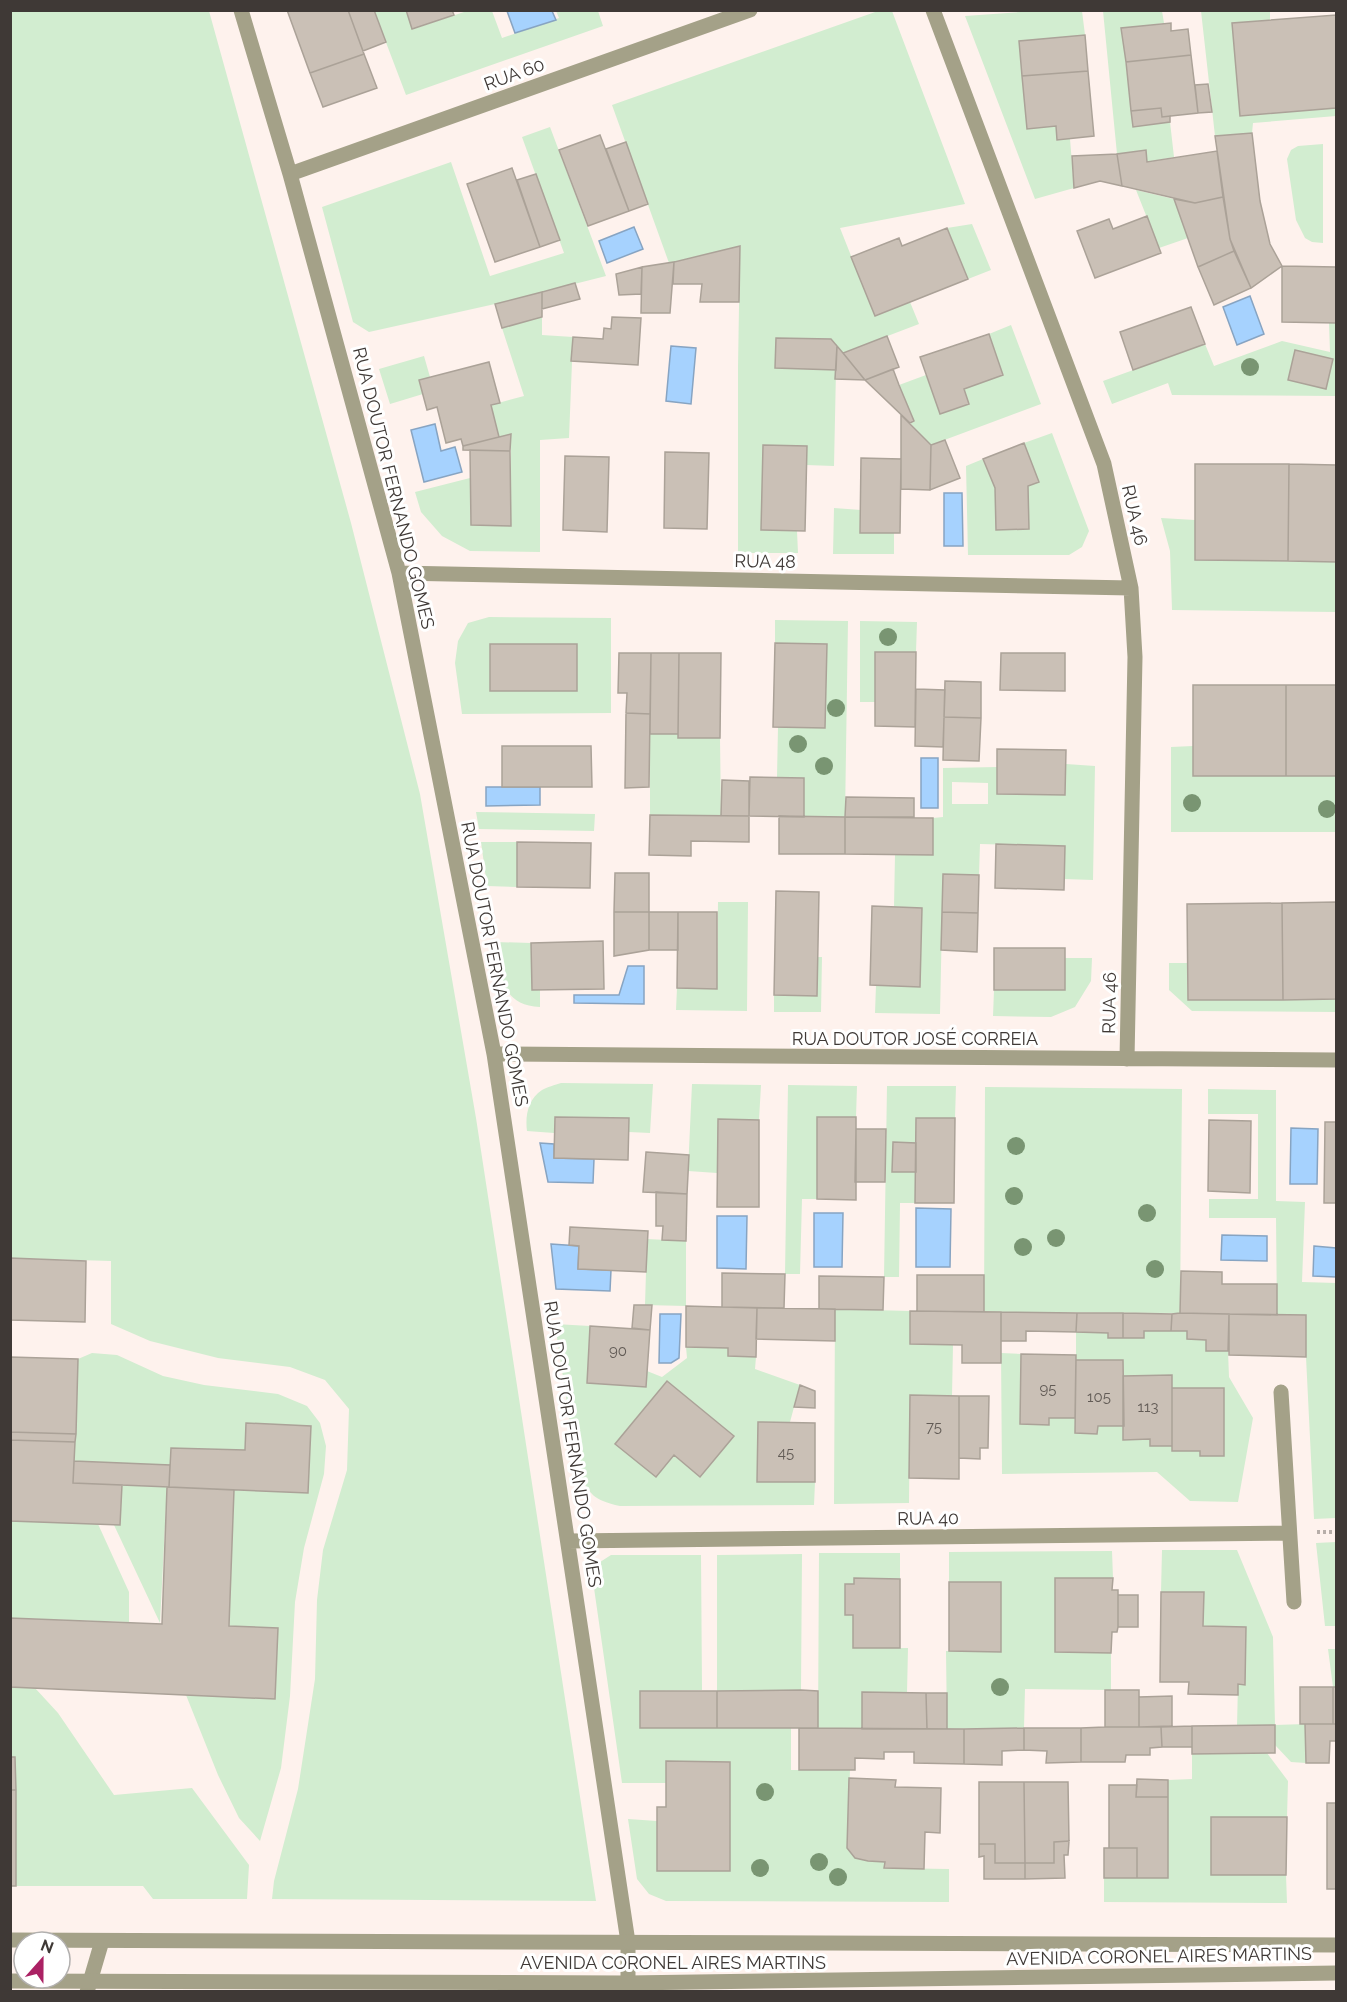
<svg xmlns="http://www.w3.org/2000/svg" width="1347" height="2002" viewBox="0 0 1347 2002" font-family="Raleway,sans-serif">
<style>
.green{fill:#d2edd0;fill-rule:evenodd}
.water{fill:#a6d2fe;stroke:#87a4c2;stroke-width:1.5}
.building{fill:#cac0b6;stroke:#aba298;stroke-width:1.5}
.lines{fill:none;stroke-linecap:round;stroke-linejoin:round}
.path{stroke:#b7aea9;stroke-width:4;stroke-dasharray:3 3;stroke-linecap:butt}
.minor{stroke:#a4a188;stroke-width:15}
.tertiary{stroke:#a4a188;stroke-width:15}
.tree{fill:#799572}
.labels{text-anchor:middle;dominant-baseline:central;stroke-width:6;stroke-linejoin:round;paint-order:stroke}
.number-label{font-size:15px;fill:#625b56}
.street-label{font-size:18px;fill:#3f3936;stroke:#fff}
</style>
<rect width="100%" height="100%" fill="#fef2ed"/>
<!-- green -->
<path class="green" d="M11,11h198l142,512 69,271 56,324 120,783 -324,-2 2,-18 24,-92 17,-110 2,-79 6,-50 24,-80 2,-61 -24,-29 -35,-13 -72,-9 -68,-17 -39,-17v-63l-100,-3z
M374,11h32l7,18 54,-18h25l10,27 57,-20 -3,-7h42l5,15 -197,69z
M878,11h14l73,193 -125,24 35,88 35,-14 9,22 -76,29 -12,-14 -55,-1 -1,30 61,2 -2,96 -28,-1 1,-19 -44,-1 -2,85 36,1 1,22h-60v-186l2,-121 -71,17 -57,-158z
M1035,11h47l3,24 -58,94 29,-3 2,13h12l4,49 -39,11 -70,-183z
M1103,11h59l2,12 -42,6 11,97 37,-4 4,35 -27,5 -2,-12 -28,4z
M1201,11h69v9l-37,4 7,92 96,-8v8l-83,7 -1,10 -37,3z
M550,127l56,149 -111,28 -126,28 -16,-10 -31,-115 129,-45 39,114 74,-23 -42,-116z
M1323,144v99l-11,-1 -7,-4 -9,-18 -9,-61 4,-9 7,-4z
M1136,190l38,9 14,39 -29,10z
M972,224l19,46 -23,9 -21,-51z
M542,317v18l31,2 -4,101 -29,2v112l-70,-1 -28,-15 -21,-24 -6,-20 55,-14 1,47h40v-90l-12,2 -8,-32 33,-9 -22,-68z
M1329,323h7v73l-164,-1 -4,-12 -56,21 -9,-23 102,-37 9,22 68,-25 48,11zM1295,350l38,9 -7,30 -38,-9z
M1011,325l30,79 -110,41 -21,-22 4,-2 -15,-36 27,-10 14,38 29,-9 -5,-15 39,-14 -14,-41z
M424,356l6,21 -7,17 -33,10 -11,-35z
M1052,433l37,98 -7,16 -13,8h-101l-2,-89 17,-7 12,29 1,42 33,-1 -1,-43 11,-4 -15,-39z
M834,508l27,2 -1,23h34v21h-61z
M1161,518l34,2v40l141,2v50l-164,-2 -2,-59z
M489,617l122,1v95l-149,1 -7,-51 3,-22 10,-18zM490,644h87v46l-87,1z
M775,620l73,1 -3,196h-41v-39l-27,-1 1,-50 48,-83 -51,-1z
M860,621l57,1 -1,30h-41v50h-15z
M650,734h28l1,4h41l1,78 -71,-1z
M1193,746v30h143v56h-165v-85z
M1066,764l29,2 -2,114 -29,-1v-33l-84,-2 -1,31 -36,-1 -3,140 -65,-1 1,-28 44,1 2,-78 -28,-1 1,-52h38v-37l10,-1v-49l55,-1 -1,27 68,1zM952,782l36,1v21h-36z
M476,812l119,2 -1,17 -115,-2z
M481,842h36v45l-30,-1z
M718,902h30l-1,109 -71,-1 1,-22 40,1z
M495,942l36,1 1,47h8v17c-40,-2 -40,-33 -45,-65z
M818,957h4l-1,55h-47v-17l43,1z
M1065,958h27l-1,23 -16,26 -24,10 -58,-1 1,-26h71z
M1169,963h18l1,37 148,-1v13l-144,-1 -23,-21z
M561,1083l92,1 -3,49 -21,-1v-14l-74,-1 -1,16 -27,-2c-2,-15 1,-32 15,-41 5,-3 13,-5 19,-7z
M692,1084l69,1 -2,35 -41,-1 -1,54 -29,-2z
M788,1085l69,1 -1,31h-39v82h-15l-2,75h-15z
M887,1086h69l-1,32h-39v25h-23l-1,28 24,1 -1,31h-15l-1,74h-15z
M985,1087l197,2 -2,224 -196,-1z
M1208,1089l68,1v111l29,1 -3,80 34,1v235l-22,1 -8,-162v-42h-29l-1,-97h-67v-19h49v-85h-50z
M647,1239l39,2v65l-41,-1z
M835,1309l75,2v33l43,1 -1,51h-42l-1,107 -75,1z
M555,1324l35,2 -3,57 58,4 2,-16 15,6 25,-19 -1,-11 42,1v8l28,1 -1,12 45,16 -10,37h-32l-1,60h58l-1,23 -194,1c-27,-6 -30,-11 -43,-36z
M1144,1331h43v8l19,1 1,11h21l1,26 24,41 -15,84 -48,-1 -33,-29 -155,2 -1,-121 20,1v70l28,1v-7h26v15l22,1 1,-8h26v14l26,-1v7h22l1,5h27l1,5h23l-1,-68h-51v-13l-49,1v-16h-47v-28l32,1v5h36z
M92,1353l25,2 46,21 41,9 74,9 29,12 13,17 6,23 -2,28 -20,74 -9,54 -5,94 -9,72 -21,73 -21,-23 -21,-43 -32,-80 89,3 3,-70 -49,-2 5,-136 74,3 3,-67 -64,-3 -2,27 -73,-2 -2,17 -96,-4 4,-102z
M122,1485l45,2 -7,136 -46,-98 6,-1z
M11,1521l87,3 31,68v30l-118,-4z
M1336,1542v84h-11l-9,-83z
M1162,1550h75l36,87 2,88 30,-1 1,39 -15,-1 -16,-17 -1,-20 -37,1 1,-42h7l1,-57 -43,-1 1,-34h-43z
M1112,1551l1,27 -58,1v73l56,1v37l-86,-1 -1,39 -77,1 -1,-78h55v-68l-52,-1v-30z
M819,1553h81v26h-46l-1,69h55l-1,45 -45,36 -44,-1z
M802,1554l-1,136 -84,1v-136z
M611,1555h90l1,135 -62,1v37h151v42h59l-3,78 8,10 13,3 17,1v6l64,1v33l-283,-1 -17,-7 -12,-15 -9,-60 29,2v50h73v-109l-63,-1v22h-45l-29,-202 4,-17z
M1328,1649h8v38h-3z
M11,1687l24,1 23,25 56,82 78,-7 57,77 -2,34h-94l-10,-13h-127l-1,-128 -4,-1z
M1267,1753l21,28 -1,36h-76v58h75l1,28 -183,-1v-24h64v-98l24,-1v-25z"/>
<!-- water -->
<path class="water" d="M507,11h45l4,9 -41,13z
M634,227l9,22 -36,14 -8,-22z
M1250,296l14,38 -27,11 -14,-38z
M671,346l25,2 -5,56 -25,-3z
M435,424l6,27 14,-4 7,25 -38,10 -13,-52z
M944,493h18l1,53h-19z
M921,758h17v50h-17z
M486,787h54v18l-54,1z
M628,966h16v38l-70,-1v-8h45z
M1291,1128l27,1 -1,55h-27z
M540,1143l14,1v14l40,1 -1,24 -45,-1z
M916,1208l35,1 -1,58h-34z
M814,1213h29l-1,54h-28z
M717,1216h30l-1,53 -29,-1z
M1222,1235l45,1v25l-46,-1z
M551,1244l28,2 -1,23 33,1 -1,21 -54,-2z
M1314,1246l22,2v29l-23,-1z
M660,1314h21l-2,44 -8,5h-12z"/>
<!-- building -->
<path class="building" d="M287,10h61l16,44 -54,19z
M348,10h26l12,32 -23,9z
M406,10h46l2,5 -42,14z
M1336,15v93l-96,8 -8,-93z
M1171,23v8l17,-2 3,26 -65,7 -5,-34z
M1085,35l3,36 -66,5 -3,-35z
M364,54l13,34 -54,19 -13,-34z
M1191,55l7,58 -36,4 -1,-9 -30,3 -5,-49z
M1088,71l6,65 -37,4 -1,-14 -29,3 -5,-53z
M1208,84l4,28 -14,1 -3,-28z
M1161,108l1,9 8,-1v6l-37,5 -2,-16z
M1252,133l8,68 10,43 12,22 -31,22 -21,-49 -15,-103z
M600,135l29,76 -41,15 -29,-76z
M626,142l22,62 -19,7 -23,-62z
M1146,150l1,12 70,-11 6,46 -28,6 -73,-17 -5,-32z
M1117,154l5,32 -22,-5 -26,7 -2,-32z
M512,168l28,79 -45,15 -28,-78z
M536,174l24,66 -20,7 -23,-67z
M1223,197l7,42 4,12 -36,16 -24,-68 21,4z
M1147,216l14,37 -66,25 -18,-47 32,-12 4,10z
M947,228l21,51 -93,37 -24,-59 48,-19 3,8z
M740,246l-1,56h-39l2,-18h-29l1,-22z
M1234,251l17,37 -37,17 -16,-38z
M674,262l-4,51h-29l1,-46z
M1282,266l54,1v56l-54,-1z
M642,267l-1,27 -22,1 -3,-21z
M575,283l5,16 -38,10v-17z
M542,292v25l-40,11 -7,-24z
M1191,307l14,37 -72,26 -13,-38z
M612,317l29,1 -3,47 -67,-4 2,-24 30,2 1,-11 7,1z
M989,334l14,41 -39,14 5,15 -29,10 -20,-57z
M887,336l12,31 -34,13 -22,-27z
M776,338l55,1 6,7 -1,24 -61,-2z
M837,346l6,7 22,27 -30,-1z
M1295,350l38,9 -7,30 -38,-9z
M489,362l11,41 -9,2 8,32 -36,9 -2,-7 -15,4 -9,-36 -10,3 -8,-30z
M893,369l6,16 15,36 -4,2 -45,-43z
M901,415l30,30 -1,45 -29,-1z
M511,434l-1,17 -47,-1v-4z
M945,440l15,38 -30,12 1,-45z
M1024,443l15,39 -11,4 1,43 -33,1 -1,-42 -12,-29z
M763,445l44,1 -2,85 -44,-1z
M470,450l40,1 1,75 -40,-1z
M665,452l44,1 -2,76 -43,-1z
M565,456l44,1 -2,75 -44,-2z
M861,458l40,1 -1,74h-40z
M1195,464h94l-1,97 -93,-1z
M1289,464l47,1v97l-48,-1z
M775,643l52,1 -2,84 -52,-1z
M490,644h87v47h-87z
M875,652h41l-1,75 -40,-1z
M619,653h32l-1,61 -24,-1 1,-20h-9z
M651,653h28l-1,81h-28z
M679,653h42l-1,85h-42z
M1001,653h64v38l-65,-1z
M945,681l36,1v36l-37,-1z
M1193,685h93v91h-93z
M1286,685h50v91h-50z
M916,689l29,1 -2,57 -28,-1z
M626,713l24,1 -1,73 -24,1z
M944,717l37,1 -2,43 -36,-1z
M502,746h89l1,41h-90z
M997,749l69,1 -1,45 -68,-1z
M750,777l54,1v39l-55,-1z
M722,780l27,1v35h-28z
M846,797l68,1v19h-69z
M650,815l99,1v26l-58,-1v15l-42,-1z
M779,816l66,1v37h-66z
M845,817l88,1v37l-88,-1z
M517,842l74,1 -1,45 -73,-1z
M996,844l69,2 -1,44 -69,-2z
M615,873h34v39h-35z
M943,874l36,1 -1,38 -36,-1z
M776,891l43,1 -2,104 -43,-1z
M1336,902v97l-53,1 -1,-97z
M1282,903l1,97h-95l-1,-96z
M872,906l50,2 -2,79 -50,-2z
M614,912h35v38l-35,6z
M649,912h29v38h-29z
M678,912h39v77l-40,-1z
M942,912l36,1 -1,39 -36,-2z
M603,941l1,48 -72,1 -1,-47z
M994,948h71v42h-71z
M555,1117l74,1 -1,42 -74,-2z
M817,1117h39v83l-39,-1z
M916,1118h39l-1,85h-39z
M718,1119l41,1v87h-42z
M1209,1120l42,1 -1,72 -42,-2z
M1325,1122h11v81h-12z
M856,1129h30l-1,53h-30z
M893,1142l23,1v29h-24z
M646,1152l43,3 -2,39 -44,-2z
M656,1192l31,2 -1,47 -24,-1 1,-14h-7z
M570,1227l78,4 -2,41 -68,-3 1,-23 -10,-1z
M10,1258l76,3 -1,61 -75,-2z
M1181,1271l41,1v12h55v31l-97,-2z
M722,1273l63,1 -1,34 -62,-1z
M917,1275h67v37l-67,-1z
M819,1276l65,1 -1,33 -64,-1z
M634,1305h18l-2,25 -18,-2z
M686,1306l71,2 -1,49 -28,-1v-8l-42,-1z
M757,1308l78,1v32l-79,-2z
M910,1311l91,1v51h-39v-18l-52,-1z
M1001,1312l76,1 -1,19 -50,-1v10h-25z
M1077,1313h46v25h-15v-5l-32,-1z
M1123,1313l49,1 -1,17h-27v7h-21z
M1180,1313l49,1 -1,37h-22v-11l-19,-1v-8h-16l1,-17z
M1229,1314l77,1v42l-77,-2z
M590,1326l60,4 -4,57 -59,-4z
M1021,1354l55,1 -1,63h-26v7l-29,-1z
M10,1357l68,2 -2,75 -66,-2z
M1076,1360h47l1,66h-26l-1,8 -22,-1z
M1172,1375v71h-22v-7l-27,1v-64z
M667,1381l67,55 -34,41 -26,-22 -18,22 -41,-33z
M800,1385l15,6v17l-21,-1z
M1172,1388h52v68h-24v-5h-28z
M910,1395l49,1v83l-50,-1z
M959,1396h30l-1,52h-8v11l-21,-1z
M758,1422l57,1v59h-58z
M246,1423l65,3 -3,67 -139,-6 2,-39 74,2z
M10,1432l66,2 -1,8 -65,-2z
M10,1440l65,2 -2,41 49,2 -2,40 -110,-4z
M74,1461l96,4 -1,22 -96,-4z
M167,1487l67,3 -5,136 49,2 -3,71 -265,-12v-69l152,6z
M854,1578l46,1v69h-47v-33h-8v-31h9z
M1055,1578h58l-1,12h6v37l-1,5h-5l-1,21 -56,-1z
M949,1582h52v70l-52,-1z
M1161,1592h43l-1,34 43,1 -1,58 -7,-1v11l-50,-1 1,-12h-29z
M1118,1595h20v32h-20z
M1300,1687h33v37h-33z
M1333,1687h3v37h-3z
M801,1690l17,1v37h-101v-37z
M1105,1690h34v37h-34z
M640,1691h77v37h-77z
M862,1692l64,1 1,36h-65z
M926,1693h21v36h-20z
M1172,1696v30l-33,1v-30z
M1305,1724h31v17h-6l-1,22h-23z
M1275,1725v28l-83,1v-28z
M1192,1726v21h-30l-1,-20z
M1105,1727h56l1,20 -12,1v7h-24l-1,7h-44v-34z
M799,1728l165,1v35l-50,-1v-11h-30v7l-29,-1v12h-56z
M1024,1728v22l-22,1v14l-38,-1v-35z
M1024,1728h57v34l-35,1 1,-12 -23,-1z
M10,1757h5l1,33h-6z
M666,1761l64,1v109h-73v-64h9z
M849,1778l47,2 -1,7 46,1 -1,45 -15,-1 -1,37 -40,-1 1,-6 -17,-1 -13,-3 -8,-10z
M1137,1779l31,1v17h-32z
M979,1782h45l1,81h-30v-19h-16z
M1024,1782h44l1,59 -15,1v21h-29z
M1109,1785h28l-1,12h32v81h-31v-30h-28z
M10,1790h6v96h-6z
M1327,1803h9v86h-9z
M1211,1817h76l-1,58h-75z
M1069,1841l-1,14h-4l1,23 -40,1v-16h29v-21z
M979,1844h16v19h30v16h-41v-23l-5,1z
M1104,1848h33v30h-33z"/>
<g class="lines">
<!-- path -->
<path class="path" d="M1317,1532h19"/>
<!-- minor -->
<path class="minor" d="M241,10l49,164 109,399 95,481 134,888v41
M933,10l171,454 27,124 4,69 -8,402
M290,174l460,-164
M399,573l732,15
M494,1054l842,6
M1281,1392l13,210
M568,1541l721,-8
M87,1992l15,-51"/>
<!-- tertiary -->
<path class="tertiary" d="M10,1940l1326,5
M10,1981l618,2 708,-10"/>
</g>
<!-- trees -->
<g class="tree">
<circle cx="1250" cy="367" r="9"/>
<circle cx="888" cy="637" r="9"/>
<circle cx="836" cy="708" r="9"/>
<circle cx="798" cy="744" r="9"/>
<circle cx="824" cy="766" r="9"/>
<circle cx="1192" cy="803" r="9"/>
<circle cx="1327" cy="809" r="9"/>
<circle cx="1016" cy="1146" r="9"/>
<circle cx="1014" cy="1196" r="9"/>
<circle cx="1147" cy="1213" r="9"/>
<circle cx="1056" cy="1238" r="9"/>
<circle cx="1023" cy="1247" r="9"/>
<circle cx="1155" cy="1269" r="9"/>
<circle cx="1000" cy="1687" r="9"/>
<circle cx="765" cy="1792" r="9"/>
<circle cx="819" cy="1862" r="9"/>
<circle cx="760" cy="1868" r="9"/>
<circle cx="838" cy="1877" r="9"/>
</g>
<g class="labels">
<!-- number labels -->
<g class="number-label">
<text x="618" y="1351">90</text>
<text x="1048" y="1389">95</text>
<text x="1099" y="1397">105</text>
<text x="1148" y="1407">113</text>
<text x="934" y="1427">75</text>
<text x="786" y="1453">45</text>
</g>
<!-- street labels -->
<g class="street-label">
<text transform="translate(514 74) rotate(-20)">RUA 60</text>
<text transform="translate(394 488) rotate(76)">RUA DOUTOR FERNANDO GOMES</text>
<text transform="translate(1135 515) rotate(77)">RUA 46</text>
<text transform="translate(765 561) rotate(1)">RUA 48</text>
<text transform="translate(495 964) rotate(79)">RUA DOUTOR FERNANDO GOMES</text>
<text transform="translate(1109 1003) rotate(-89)">RUA 46</text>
<text x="915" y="1038">RUA DOUTOR JOSÉ CORREIA</text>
<text transform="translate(573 1444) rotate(81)">RUA DOUTOR FERNANDO GOMES</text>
<text transform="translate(928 1518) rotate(-1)">RUA 40</text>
<text transform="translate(1159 1956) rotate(-1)">AVENIDA CORONEL AIRES MARTINS</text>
<text x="673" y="1962">AVENIDA CORONEL AIRES MARTINS</text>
</g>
</g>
<!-- border -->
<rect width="1347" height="2002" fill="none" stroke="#3f3936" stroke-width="24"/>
<!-- north arrow -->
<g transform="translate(42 1960) rotate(21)"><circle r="28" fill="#ffffff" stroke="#b2b0af" stroke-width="1.5"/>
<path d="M0-4.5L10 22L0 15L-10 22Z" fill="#ab2164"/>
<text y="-9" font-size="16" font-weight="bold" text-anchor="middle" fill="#3f3936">N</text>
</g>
</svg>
